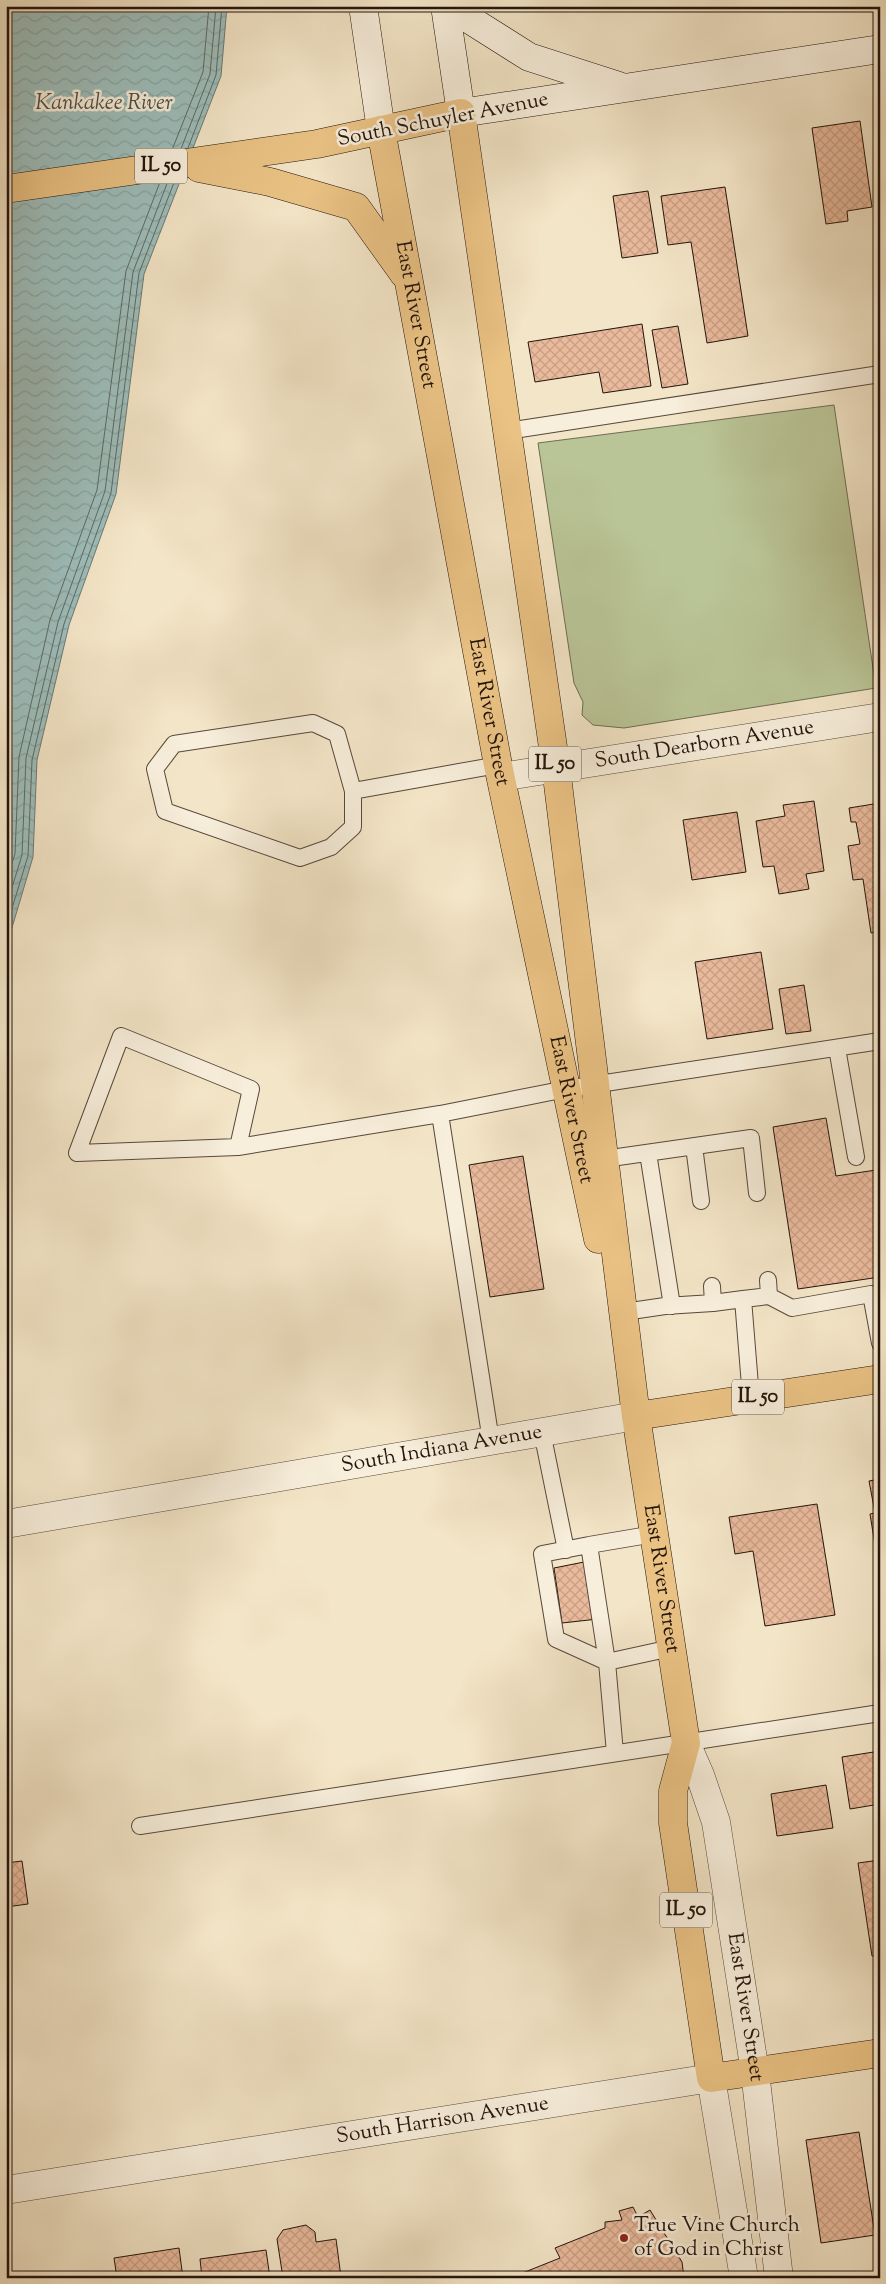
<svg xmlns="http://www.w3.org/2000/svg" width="886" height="2284" viewBox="0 0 886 2284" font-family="'Sorts Mill Goudy',serif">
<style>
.grass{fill:#bac597;stroke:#6e6c52}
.water{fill:url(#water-waves);stroke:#6c7a75}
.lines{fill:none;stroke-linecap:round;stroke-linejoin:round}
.shore{stroke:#606964;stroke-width:1}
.building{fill:url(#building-cross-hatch);stroke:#23140c}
.lane-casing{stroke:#57483b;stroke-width:18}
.street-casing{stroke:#57483b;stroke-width:29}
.secondary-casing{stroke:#23140c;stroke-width:29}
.primary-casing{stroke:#23140c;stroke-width:29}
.lane{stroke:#f7eedb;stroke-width:16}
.street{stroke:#f7eedb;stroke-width:28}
.secondary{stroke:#f7eedb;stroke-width:28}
.primary{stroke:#eac284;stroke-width:28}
.poi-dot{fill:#8f2418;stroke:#f7eedb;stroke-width:2}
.labels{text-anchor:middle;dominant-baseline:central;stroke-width:5;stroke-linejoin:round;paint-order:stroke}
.shield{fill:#f7eedb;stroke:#63554a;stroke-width:1}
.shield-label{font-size:20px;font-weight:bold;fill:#23140c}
.street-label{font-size:21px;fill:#23140c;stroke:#f7eedb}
.poi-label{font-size:21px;fill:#23140c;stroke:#f7eedb;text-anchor:start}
.water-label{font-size:22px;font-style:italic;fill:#4e5049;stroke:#f7eedb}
</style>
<defs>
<pattern id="water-waves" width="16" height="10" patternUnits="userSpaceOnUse" patternTransform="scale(1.25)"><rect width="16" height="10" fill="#9dbebb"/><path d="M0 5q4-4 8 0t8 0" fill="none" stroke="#87a2a0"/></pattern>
<pattern id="building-cross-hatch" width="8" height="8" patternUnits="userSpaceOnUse" patternTransform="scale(1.25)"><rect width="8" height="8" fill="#eaba9c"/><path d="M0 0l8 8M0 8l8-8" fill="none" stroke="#c89f85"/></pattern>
</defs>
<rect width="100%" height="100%" fill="#f3e5c7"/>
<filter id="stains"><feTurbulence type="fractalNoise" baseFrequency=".004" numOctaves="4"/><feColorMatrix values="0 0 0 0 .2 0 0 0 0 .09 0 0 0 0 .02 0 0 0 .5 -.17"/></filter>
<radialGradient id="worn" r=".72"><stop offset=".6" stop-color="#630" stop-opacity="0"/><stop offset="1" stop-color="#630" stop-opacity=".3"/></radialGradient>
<!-- grass -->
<path class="grass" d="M834,405l42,283 -252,40 -31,-3 -11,-10 1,-13 -9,-19 -36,-240z"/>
<!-- water -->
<path class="water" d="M6,6h221l-6,70 -77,198 -28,220 -47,131 -32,135 -4,97 -22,74 -5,49z"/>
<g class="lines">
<!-- shore -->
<path class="shore" d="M188,148l28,-73 6,-69
M181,149l29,-75 6,-68
M172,150l31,-78 6,-66
M6,881l9,-27 4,-97 31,-137 47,-130 29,-219 34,-89
M6,907l16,-52 4,-97 32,-136 47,-131 28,-219 35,-91
M6,928l22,-72 4,-96 32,-136 47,-131 28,-220 36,-93"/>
</g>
<!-- building -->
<path class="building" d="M860,121l12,86 -25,4 1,10 -22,3 -14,-96z
M725,187l23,149 -41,7 -16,-101 -23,3 -7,-49z
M648,191l10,62 -36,5 -9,-62z
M642,324l9,62 -48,7 -4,-21 -64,10 -7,-40z
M678,326l10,58 -26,4 -10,-58z
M814,801l10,70 -18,3 3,15 -30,5 -5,-28 -11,1 -7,-46 29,-5 -2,-11z
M880,803v128l-9,2 -8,-54 -10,1 -5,-34 12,-2 -4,-22h-5l-2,-14z
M737,812l9,60 -54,8 -9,-60z
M761,952l12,77 -66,10 -12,-77z
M804,985l7,46 -25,3 -7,-45z
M826,1118l10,58 40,-6 4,26v81l-82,12 -25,-162z
M523,1156l21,133 -54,8 -21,-132z
M880,1479v65l-5,1 -5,-31 5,-1 -6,-32z
M817,1504l18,111 -70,11 -12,-75 -18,3 -6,-37z
M589,1561l9,58 -36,4 -8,-55z
M880,1751v53l-30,5 -8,-52z
M826,1785l7,43 -56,8 -6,-42z
M880,1860v95l-8,1 -14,-93z
M22,1861l6,43 -22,3v-44z
M859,2132l16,103 -54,8 -15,-103z
M633,2207l5,10 12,-7 32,52 2,16h-174l50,-20 -5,-10 50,-20v-6l17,-2 -3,-9z
M306,2225l9,7 1,10 20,-3 5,38 13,-2 1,3h-72l-6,-39 6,-9z
M179,2248l4,30h-66l-3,-20z
M266,2250l4,28h-68l-2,-19z
M105,2275l1,3h-24z"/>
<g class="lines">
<defs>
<path id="lane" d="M507,431l373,-57
M353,791l-16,-57 -24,-11 -139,21 -19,25 10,42 135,47 31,-11 22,-20v-36l145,-26
M837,1048l19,109
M694,1146l7,55
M238,1147l13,-58 -130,-53 -44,117 161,-6 202,-33
M648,1153l24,153
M604,1159l147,-21 6,55
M712,1286l1,17 30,-4
M769,1296l23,12 79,-14 9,49
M624,1312l41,-6 48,-3
M751,1398l-8,-99 26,-3 -1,-16
M542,1432l24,118
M491,1441l-51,-327 126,-25 314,-48
M654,1534l-65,11 18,117 64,-14
M589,1545l-47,9 14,85 51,23 8,91
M140,1826l740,-113"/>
<g id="street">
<path id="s1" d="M501,777l379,-60"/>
<path id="s2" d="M6,1524l630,-108"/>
<path id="s3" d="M686,1743l14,32 16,47 39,250 24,206"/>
<path id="s4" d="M6,2190l705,-112 33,200"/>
</g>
<path id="secondary" d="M363,6l18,124
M445,6l16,107 419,-64
M458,6l6,10 65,41 90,29"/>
<g id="primary">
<path id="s5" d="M381,130l117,635 100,474"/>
<path d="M199,168l71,14 86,25 48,67"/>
<path id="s6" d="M6,189l311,-45 144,-31 95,655 80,648 50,327 -13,48v32l38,255 169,-25"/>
<path d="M636,1416l244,-37"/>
</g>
</defs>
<!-- lane casing -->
<use href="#lane" class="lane-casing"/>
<!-- street casing -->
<use href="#street" class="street-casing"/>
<!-- secondary casing -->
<use href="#secondary" class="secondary-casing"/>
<!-- primary casing -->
<use href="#primary" class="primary-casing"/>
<!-- lane -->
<use href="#lane" class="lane"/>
<!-- street -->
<use href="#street" class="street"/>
<!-- secondary -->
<use href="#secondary" class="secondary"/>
<!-- primary -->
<use href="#primary" class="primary"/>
</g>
<!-- markers -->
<circle class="poi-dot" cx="624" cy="2238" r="5"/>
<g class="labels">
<!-- shield labels -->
<g class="shield">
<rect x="135" y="148.5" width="52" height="35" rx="4"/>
<rect x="529" y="746.5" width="52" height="35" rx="4"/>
<rect x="732" y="1379.5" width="52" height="35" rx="4"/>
<rect x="660" y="1892.5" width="52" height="35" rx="4"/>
</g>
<g class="shield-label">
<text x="161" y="166">IL 50</text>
<text x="555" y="764">IL 50</text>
<text x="758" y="1397">IL 50</text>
<text x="686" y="1910">IL 50</text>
</g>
<!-- street labels -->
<g class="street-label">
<text transform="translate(443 120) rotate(-11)">South Schuyler Avenue</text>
<text stroke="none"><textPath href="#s5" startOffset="188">East River Street</textPath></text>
<text stroke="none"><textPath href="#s5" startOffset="592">East River Street</textPath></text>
<text stroke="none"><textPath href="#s1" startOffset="206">South Dearborn Avenue</textPath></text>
<text stroke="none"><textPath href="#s5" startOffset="998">East River Street</textPath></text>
<text stroke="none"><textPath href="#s2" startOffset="442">South Indiana Avenue</textPath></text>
<text stroke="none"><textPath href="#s6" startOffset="1941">East River Street</textPath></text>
<text stroke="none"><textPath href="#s3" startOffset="272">East River Street</textPath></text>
<text stroke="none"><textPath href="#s4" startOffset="442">South Harrison Avenue</textPath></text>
</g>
<!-- poi labels -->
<g class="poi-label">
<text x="634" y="2226">True Vine Church<tspan x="634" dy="24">of God in Christ</tspan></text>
</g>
<!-- water labels -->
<g class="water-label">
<text x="104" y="104">Kankakee River</text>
</g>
</g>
<!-- margin -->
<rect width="886" height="2284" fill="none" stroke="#f3e5c7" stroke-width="25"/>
<rect x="8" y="8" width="871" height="2269" fill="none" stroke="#23140c" stroke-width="2.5"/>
<rect x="12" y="12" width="861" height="2259" fill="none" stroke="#23140c"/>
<rect width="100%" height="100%" filter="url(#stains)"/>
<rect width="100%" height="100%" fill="url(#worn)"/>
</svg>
